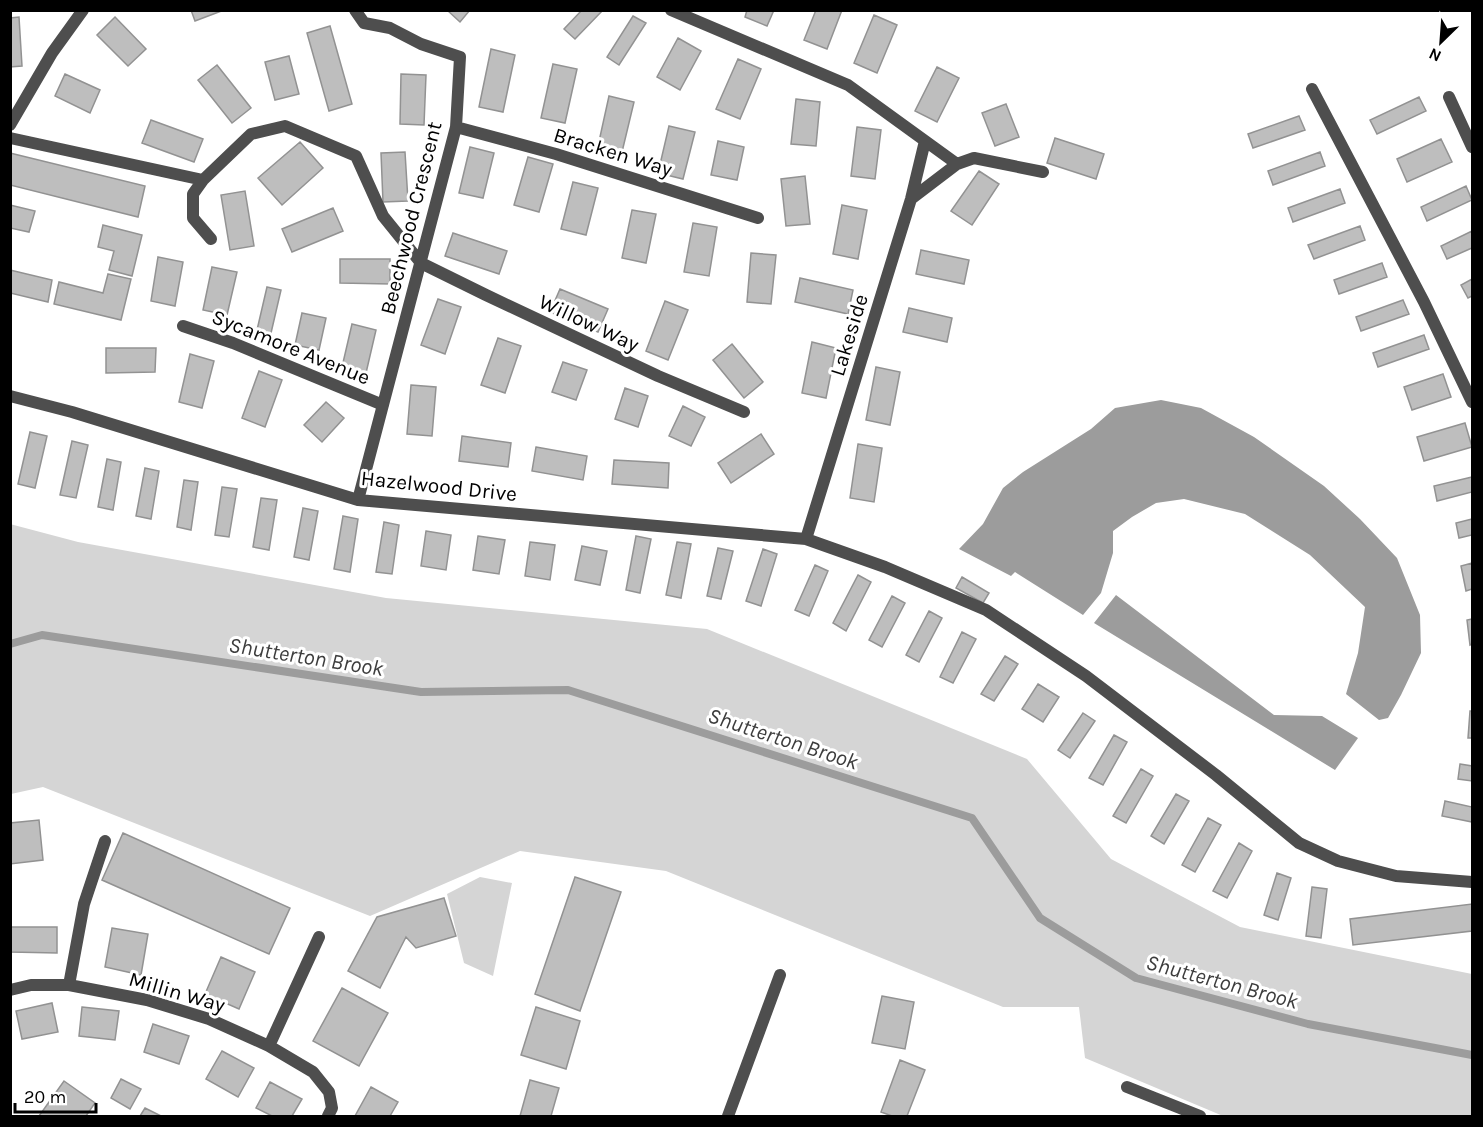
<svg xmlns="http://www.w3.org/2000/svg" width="1483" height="1127" viewBox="0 0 1483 1127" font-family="Karla,sans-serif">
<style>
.green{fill:#d5d5d5}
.water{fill:#9c9c9c}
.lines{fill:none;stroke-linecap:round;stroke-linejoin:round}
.stream{stroke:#9c9c9c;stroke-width:8}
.building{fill:#bebebe;stroke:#929292;stroke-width:1.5}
.lane{stroke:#4e4e4e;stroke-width:12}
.street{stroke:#4e4e4e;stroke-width:12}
.labels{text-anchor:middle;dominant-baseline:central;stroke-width:6;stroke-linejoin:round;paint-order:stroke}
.street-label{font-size:21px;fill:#000;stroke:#fff}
.water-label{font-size:22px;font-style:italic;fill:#3d3d3d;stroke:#fff}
</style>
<rect width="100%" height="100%" fill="#fff"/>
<!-- green -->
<path class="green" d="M10,524l68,18 308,56 321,31 320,130 84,100 129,68 232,47v142h-249l-138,-58 -6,-51h-76l-337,-136 -146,-20 -150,65 -327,-129 -32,7z
M480,877l32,6 -19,93 -29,-13 -17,-69z"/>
<!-- water -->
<path class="water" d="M1161,400l40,8 53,29 70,49 36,33 37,39 23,57 1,38 -20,42 -13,23 -9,2 -33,-26 12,-41 7,-46 -55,-52 -65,-41 -61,-15 -28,4 -24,14 -19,14v22l-12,40 -18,22 -68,-43 -4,4 -52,-27 24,-25 20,-36 20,-16 68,-43 24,-21z
M1116,595l158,120 48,1 36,22 -23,32 -241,-147z"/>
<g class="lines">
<!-- stream -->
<path class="stream" d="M10,644l32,-9 379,57 147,-2 404,128 68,100 96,60 172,46 164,31"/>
</g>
<!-- building -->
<path class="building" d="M191,10h33l-29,11z
M447,10h23l-10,12z
M582,10h21l-28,29 -11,-10z
M747,10h27l-7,16 -22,-9z
M816,10h26l-15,39 -23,-9z
M874,15l23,10 -20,48 -23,-10z
M633,16l13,7 -27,42 -12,-8z
M19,17l3,49 -12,1v-49z
M115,17l31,32 -18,17 -31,-31z
M330,26l22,78 -23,7 -22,-78z
M678,38l23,13 -21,39 -23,-13z
M491,49l24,6 -12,57 -24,-5z
M289,56l10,38 -24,6 -10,-38z
M738,59l23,10 -21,50 -24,-10z
M553,64l24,5 -12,54 -24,-5z
M217,65l34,43 -19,15 -34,-43z
M937,67l22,11 -22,44 -22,-11z
M65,74l35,16 -10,23 -35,-17z
M401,74l25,1 -2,50 -24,-1z
M609,96l25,6 -12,50 -24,-6z
M1419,97l7,14 -49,23 -7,-14z
M796,99l24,3 -4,44 -25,-2z
M1006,104l13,33 -24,9 -13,-33z
M1299,116l6,14 -52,18 -5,-14z
M151,120l52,19 -9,23 -52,-19z
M669,126l26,6 -12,47 -25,-6z
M857,127l24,3 -6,49 -24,-3z
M1055,138l49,16 -8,25 -49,-16z
M1441,139l11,23 -45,20 -10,-23z
M718,141l26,6 -7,33 -26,-5z
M300,142l23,26 -41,37 -24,-27z
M470,147l24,6 -11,45 -24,-5z
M405,152l3,49 -25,1 -2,-49z
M1320,152l5,14 -52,19 -5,-14z
M10,153l135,33 -7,31 -128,-32z
M528,157l25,7 -14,48 -25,-7z
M979,171l20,13 -27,41 -21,-14z
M805,176l5,48 -24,2 -5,-47z
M573,182l25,6 -12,47 -25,-6z
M1466,186l6,14 -45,21 -6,-14z
M1340,189l5,14 -52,19 -5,-14z
M245,191l9,55 -24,4 -9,-55z
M10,205l25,6 -6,21 -19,-4z
M842,205l25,5 -9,49 -25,-5z
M333,208l10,23 -51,21 -10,-23z
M632,210l24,4 -10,49 -24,-5z
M693,223l24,4 -8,49 -25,-4z
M103,225l39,10 -10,41 -23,-6 5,-19 -16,-4z
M1360,226l5,14 -51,19 -6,-14z
M1472,231v17l-25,11 -6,-13z
M453,233l54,18 -8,23 -54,-18z
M921,250l48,10 -5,24 -48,-10z
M751,253l25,2 -5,49 -24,-2z
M158,257l25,5 -8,44 -24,-5z
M340,259h50v25l-50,-1z
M1382,263l5,14 -48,17 -5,-14z
M212,267l25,5 -10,43 -24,-5z
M10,270l42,10 -4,22 -38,-9z
M108,274l23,5 -10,41 -67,-16 5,-22 44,11z
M800,278l53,12 -5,24 -53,-12z
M1472,279v17l-4,2 -7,-13z
M267,287l14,3 -10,43 -14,-3z
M560,289l48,20 -10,23 -48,-20z
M438,299l23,8 -16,47 -24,-9z
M1403,300l6,14 -48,17 -5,-14z
M665,301l23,9 -20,50 -22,-9z
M909,308l43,10 -5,24 -44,-10z
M302,313l24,5 -7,32 -24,-5z
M352,324l24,6 -10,43 -24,-6z
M1424,335l5,14 -51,18 -5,-14z
M498,338l23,8 -16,47 -24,-8z
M812,342l24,6 -10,50 -24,-5z
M732,344l31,38 -19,16 -31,-38z
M106,348h50l-1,24 -49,1z
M190,354l24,7 -12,47 -23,-6z
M563,362l24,8 -11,30 -24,-8z
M876,367l24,5 -10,53 -24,-5z
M259,371l23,9 -17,47 -23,-9z
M1443,374l8,23 -39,13 -8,-23z
M411,385l25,2 -4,49 -25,-2z
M625,388l23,8 -10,31 -23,-8z
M326,402l18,16 -22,24 -18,-17z
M683,406l22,11 -14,29 -22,-10z
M1465,423l7,24 -48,14 -7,-24z
M30,432l17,4 -12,52 -17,-4z
M761,434l13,20 -43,29 -13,-20z
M462,436l49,7 -3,24 -49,-6z
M72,441l16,4 -12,53 -16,-3z
M858,444l24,4 -8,54 -24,-4z
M536,447l51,9 -4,24 -51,-9z
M107,459l14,3 -8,48 -15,-3z
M614,460l55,3 -1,25 -56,-4z
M145,468l14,3 -8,48 -15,-3z
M1472,477v15l-35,9 -3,-15z
M184,480l14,2 -7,48 -14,-3z
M222,487l15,2 -8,48 -14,-2z
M261,498l16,2 -8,50 -16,-3z
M303,508l15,3 -9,49 -15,-3z
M343,516l15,3 -8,53 -16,-3z
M1472,519v16l-13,3 -3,-15z
M384,522l15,3 -7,49 -16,-2z
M426,531l25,4 -5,35 -25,-4z
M478,536l27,4 -6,34 -26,-4z
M636,536l15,3 -11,54 -14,-3z
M530,542l25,3 -5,35 -25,-4z
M677,542l14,2 -10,54 -15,-3z
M582,546l25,5 -7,34 -25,-5z
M718,548l15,3 -12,48 -14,-3z
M763,549l14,5 -16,52 -15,-5z
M1472,563v26l-6,2 -5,-25z
M815,565l13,6 -19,45 -14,-6z
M858,575l13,7 -25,49 -13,-8z
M962,577l27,16 -6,10 -27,-15z
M892,596l13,7 -23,44 -13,-7z
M929,611l13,7 -23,44 -13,-7z
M1472,619v25l-2,1 -3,-25z
M962,632l14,7 -23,44 -13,-6z
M1005,656l13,8 -24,37 -13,-7z
M1038,684l21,13 -16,25 -21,-13z
M1470,711h2v27h-4z
M1083,713l12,8 -25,37 -12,-8z
M1114,735l13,7 -24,43 -14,-7z
M1460,764l12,2v15l-14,-2z
M1141,769l12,7 -27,47 -13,-7z
M1176,794l13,7 -25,43 -13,-8z
M1445,801l27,6v15l-30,-6z
M1208,818l13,7 -26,47 -13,-7z
M39,820l4,40 -33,4v-41z
M123,833l167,75 -21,46 -167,-74z
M1239,843l13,8 -25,47 -14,-7z
M1277,873l14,5 -13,42 -14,-5z
M575,877l46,15 -41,119 -45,-17z
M1312,887l15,2 -6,49 -15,-2z
M444,898l12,38 -40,12 -10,-11 -26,51 -32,-17 29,-54z
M1472,904v27l-119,14 -3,-26z
M10,927h47v26l-47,-1z
M112,928l36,6 -7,41 -36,-8z
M221,957l34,15 -16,37 -34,-15z
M342,988l46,25 -29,53 -46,-25z
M882,996l32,6 -9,47 -33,-6z
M52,1003l6,29 -36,7 -6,-28z
M82,1007l37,4 -4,29 -36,-4z
M536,1007l44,14 -14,48 -45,-14z
M153,1024l36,12 -10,28 -35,-12z
M222,1051l32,17 -16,29 -32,-18z
M900,1060l25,10 -18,46h-15l-11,-4z
M121,1079l20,10 -11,20 -19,-11z
M530,1080l29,8 -8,28h-31z
M64,1081l31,22 -9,13h-47z
M270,1082l32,17 -10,17h-20l-16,-8z
M371,1087l27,15 -8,14h-35z
M145,1108l16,8h-21z"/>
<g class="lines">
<!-- lane -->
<path class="lane" d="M355,10l9,13 26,5 31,16 39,13 -4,70 -98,373
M671,10l177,75 109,79 17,-6 69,14
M1312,89l112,213 48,100
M1449,97l23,50
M10,125l42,-72 31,-43
M456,127l100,27 202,64
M10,138l193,42
M911,199l46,-35
M211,239l-18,-21v-24l10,-14 48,-46 34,-8 71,30 27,60 38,47 65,32 172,81 86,36
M183,326l50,17 150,62
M10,396l62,16 286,88 448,39 79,28 101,43 100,66 130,99 83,68 39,18 58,15 76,6
M806,539l105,-340 14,-58
M1127,1087l73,29"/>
<!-- street -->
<path class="street" d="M69,985l15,-81 21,-63
M10,990l21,-5h38l78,15 62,19 60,27 44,26 16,20 3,16 -4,8
M269,1046l50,-109
M728,1116l52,-141"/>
</g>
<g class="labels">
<!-- street labels -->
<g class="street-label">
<text transform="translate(613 152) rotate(17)">Bracken Way</text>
<text transform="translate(411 218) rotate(-76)">Beechwood Crescent</text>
<text transform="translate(589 323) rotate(25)">Willow Way</text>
<text transform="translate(849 335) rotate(-73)">Lakeside</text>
<text transform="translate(291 347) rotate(22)">Sycamore Avenue</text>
<text transform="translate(439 486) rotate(6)">Hazelwood Drive</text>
<text transform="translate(177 992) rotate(16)">Millin Way</text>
</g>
<!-- water labels -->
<g class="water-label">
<text transform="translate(306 657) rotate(9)">Shutterton Brook</text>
<text transform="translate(783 739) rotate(18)">Shutterton Brook</text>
<text transform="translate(1222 982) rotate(15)">Shutterton Brook</text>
</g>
</g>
<!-- border -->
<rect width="1483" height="1127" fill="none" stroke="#000000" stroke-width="24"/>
<!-- north arrow -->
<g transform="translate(1441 42) rotate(205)" stroke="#ffffff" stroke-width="4.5" paint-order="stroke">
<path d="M0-4.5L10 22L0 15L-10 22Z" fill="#000000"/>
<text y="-9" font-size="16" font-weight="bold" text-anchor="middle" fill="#000000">N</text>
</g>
<!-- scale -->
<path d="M15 1103v9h81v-9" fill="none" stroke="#000000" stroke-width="3"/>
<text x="24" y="1103" font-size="18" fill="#000000" stroke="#ffffff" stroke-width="4.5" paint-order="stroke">20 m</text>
</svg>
